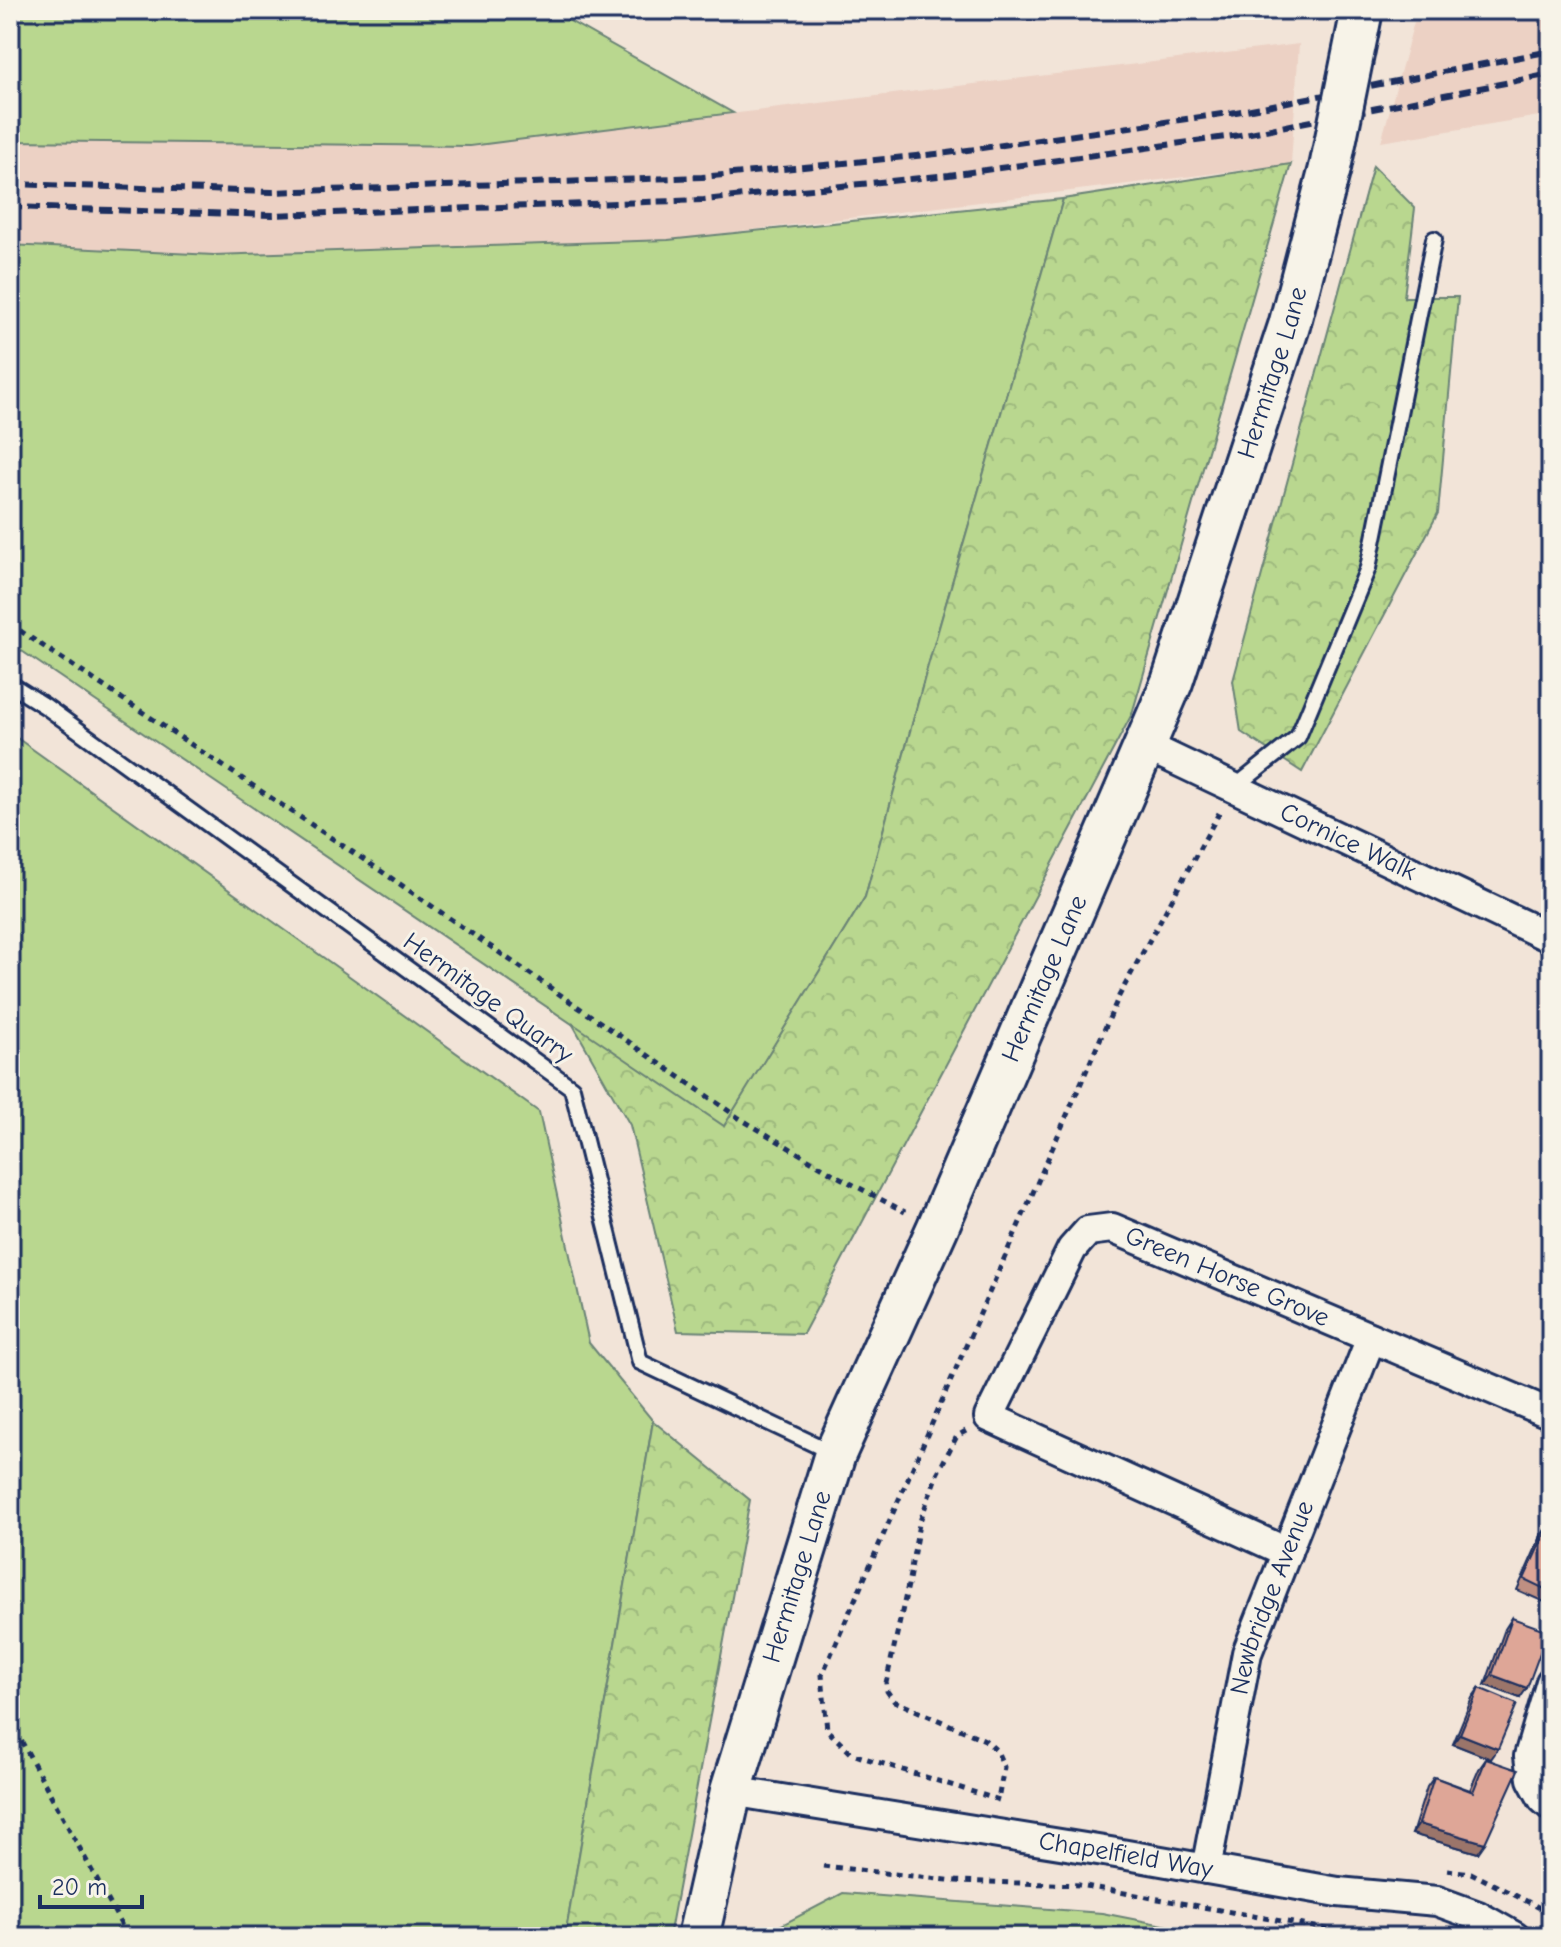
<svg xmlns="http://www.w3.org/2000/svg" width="1561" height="1947" viewBox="0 0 1561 1947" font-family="'Comic Neue',sans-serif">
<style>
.built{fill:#ecd1c4}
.green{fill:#b9d78f;stroke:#6a8376;stroke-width:2}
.forest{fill:url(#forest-crowns);stroke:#6a8376;stroke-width:2}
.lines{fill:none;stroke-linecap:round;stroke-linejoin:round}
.service-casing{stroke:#1b2f5e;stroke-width:20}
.minor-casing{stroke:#1b2f5e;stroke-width:34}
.secondary-casing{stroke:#1b2f5e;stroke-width:46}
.path{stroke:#1b2f5e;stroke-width:5;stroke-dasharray:6 6;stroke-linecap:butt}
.service{stroke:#f7f3e8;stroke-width:14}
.minor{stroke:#f7f3e8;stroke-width:28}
.secondary{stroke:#f7f3e8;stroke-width:40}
.rail{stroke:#1b2f5e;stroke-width:6;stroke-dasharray:12 6;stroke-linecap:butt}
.secondary-bridge-casing{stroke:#1b2f5e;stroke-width:46;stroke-linecap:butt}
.secondary-bridge{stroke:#f7f3e8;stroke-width:40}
.wall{fill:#bf8f82;stroke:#1b2f5e;stroke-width:2}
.shaded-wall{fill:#9b746a;stroke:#1b2f5e;stroke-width:2}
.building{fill:#dea697;stroke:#1b2f5e;stroke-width:2}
.labels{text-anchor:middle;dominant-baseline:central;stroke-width:6;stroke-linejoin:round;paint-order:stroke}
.street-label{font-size:26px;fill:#1b2f5e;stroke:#f7f3e8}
</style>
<defs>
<pattern id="forest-crowns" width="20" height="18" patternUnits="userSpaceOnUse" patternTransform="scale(2)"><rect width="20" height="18" fill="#b9d78f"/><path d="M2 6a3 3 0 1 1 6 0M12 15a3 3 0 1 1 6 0" fill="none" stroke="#9eb97e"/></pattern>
</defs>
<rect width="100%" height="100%" fill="#f2e4d8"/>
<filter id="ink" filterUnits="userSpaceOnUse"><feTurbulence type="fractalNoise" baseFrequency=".0125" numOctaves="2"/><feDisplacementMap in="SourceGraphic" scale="16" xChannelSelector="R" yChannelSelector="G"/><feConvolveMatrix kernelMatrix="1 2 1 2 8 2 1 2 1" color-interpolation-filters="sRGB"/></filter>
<g filter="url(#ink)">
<!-- built -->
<path class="built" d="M1495,10h56v104l-170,28 33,-120z
M1299,44l-8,120 -623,76 -454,15 -204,-10v-104l460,5z"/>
<!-- green -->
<path class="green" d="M10,10h540l183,103 -263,33 -460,-5z
M1063,199l-136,470 -62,228 -141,230 -714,-484v-398l204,10 454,-15z
M10,733l529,379 50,231 64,78 -88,516h-555z
M843,1893l259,20 123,24h-451v-8z"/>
<!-- forest -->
<path class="forest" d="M1291,164l-159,550 -329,620 -125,-3 -48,-206 -58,-102 152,103 141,-229 62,-228 136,-470z
M1373,166l42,42 -11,89h54l-20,216 -136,259 -61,-40 -8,-51z
M653,1421l97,79 -81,437h-104z"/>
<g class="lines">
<defs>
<path id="service" d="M1024,10h17
M10,684l35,22 527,382 68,274 191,90
M1234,788l64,-51 70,-169 66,-329"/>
<g id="minor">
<path id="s1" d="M1144,745l407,193"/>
<path id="s2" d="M1287,1552l-298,-135 83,-168 16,-18 24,-3 439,186"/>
<path d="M1551,1682l-22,74 3,23 11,20 8,7"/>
<path id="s3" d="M731,1791l379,61 228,40 99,9 41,15 37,21"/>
<path id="s4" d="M1206,1869l41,-216 124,-315"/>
</g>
<g id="secondary">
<path id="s5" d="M698,1937l33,-146 104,-337 102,-225 235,-547 117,-356 41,-158"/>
</g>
</defs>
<!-- service casing -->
<use href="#service" class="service-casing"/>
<!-- minor casing -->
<use href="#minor" class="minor-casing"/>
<!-- secondary casing -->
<use href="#secondary" class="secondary-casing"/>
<!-- path -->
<path class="path" d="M10,624l371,247 358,247 96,57 70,37
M966,1431l-9,5 -20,38 -18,50 -11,61 -22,98 1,8 7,10 91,39 12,11 7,16 -6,33
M10,1720l118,217
M999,1800l-147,-46 -25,-24 -5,-55 297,-679 100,-183
M823,1866l133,15 124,4 291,52
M1447,1870l24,3 77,39 3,3"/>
<!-- service -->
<use href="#service" class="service"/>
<!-- minor -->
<use href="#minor" class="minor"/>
<!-- secondary -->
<use href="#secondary" class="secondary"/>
<!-- rail -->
<path class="rail" d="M10,184l262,8 430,-15 245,-24 289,-41 315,-61
M10,207l263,8 431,-15 245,-25 291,-40 311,-61"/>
<defs>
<path id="secondary-bridge" d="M1330,168l32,-158"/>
</defs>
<!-- secondary-bridge casing -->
<use href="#secondary-bridge" class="secondary-bridge-casing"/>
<!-- secondary-bridge -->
<use href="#secondary-bridge" class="secondary-bridge"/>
</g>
<!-- wall -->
<path class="wall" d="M1549,1524h2v81l-34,-15 25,-56z
M1512,1618l8,80 -35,-13 20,-56z
M1479,1688l12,71 -38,-15 19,-46z
M1486,1759l-8,94 -66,-19 15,-47 7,-10 36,13 9,-21z"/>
<!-- shaded-wall -->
<path class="shaded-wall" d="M1492,1675l35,13 -7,10 -35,-13z
M1460,1734l38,15 -7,10 -38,-15z
M1419,1824l66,19 -7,10 -66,-19z"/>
<!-- building -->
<path class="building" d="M1549,1524h2v68l-27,-13z
M1512,1618l36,13 -21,57 -35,-13z
M1479,1688l38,16 -19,45 -38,-15z
M1486,1759l32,11 -33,73 -66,-19 15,-47 39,15z"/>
</g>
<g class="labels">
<!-- street labels -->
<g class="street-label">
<text stroke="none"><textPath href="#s5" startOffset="1670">Hermitage Lane</textPath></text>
<text stroke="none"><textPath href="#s1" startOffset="226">Cornice Walk</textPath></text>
<text stroke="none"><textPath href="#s5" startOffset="1022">Hermitage Lane</textPath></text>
<text transform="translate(488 998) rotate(36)">Hermitage Quarry</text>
<text stroke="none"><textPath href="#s2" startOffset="688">Green Horse Grove</textPath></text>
<text stroke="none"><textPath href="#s5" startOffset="374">Hermitage Lane</textPath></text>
<text stroke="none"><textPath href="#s4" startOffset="280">Newbridge Avenue</textPath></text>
<text stroke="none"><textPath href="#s3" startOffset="400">Chapelfield Way</textPath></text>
</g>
</g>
<!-- margin -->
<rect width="1561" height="1947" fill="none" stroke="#f7f3e8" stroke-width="40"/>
<rect x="20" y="20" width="1521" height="1907" fill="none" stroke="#1b2f5e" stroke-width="3" filter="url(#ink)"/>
<!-- scale -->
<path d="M40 1895v12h102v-12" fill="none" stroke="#1b2f5e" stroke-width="4"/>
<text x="52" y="1895" font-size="24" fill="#1b2f5e" stroke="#f7f3e8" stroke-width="6" paint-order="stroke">20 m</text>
</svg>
